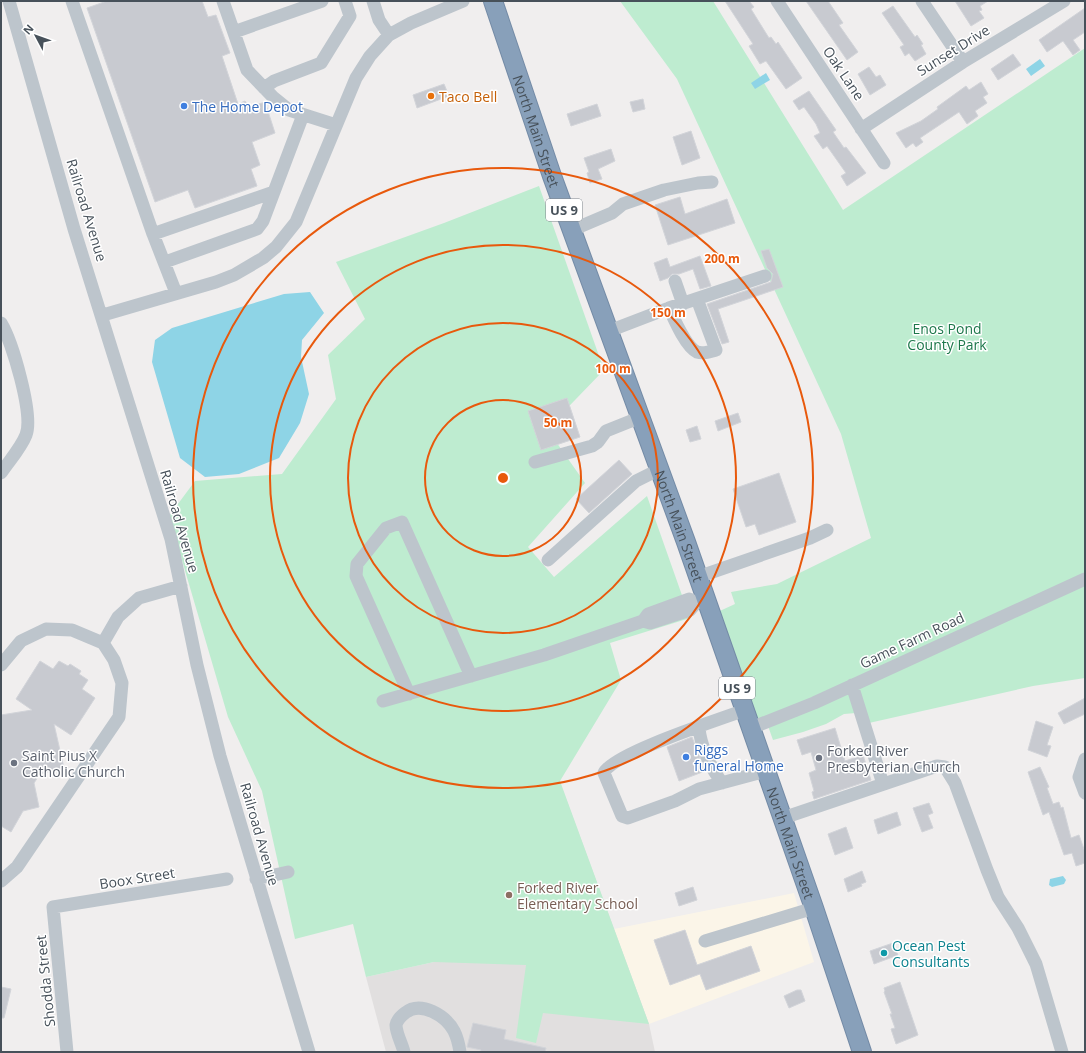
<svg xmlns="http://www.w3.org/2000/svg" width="1086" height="1053" viewBox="0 0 1086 1053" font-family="'Open Sans',sans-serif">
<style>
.commercial{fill:#fbf5e8}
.education{fill:#e1dfdf}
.green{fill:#beecd0}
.water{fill:#8ed4e6}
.building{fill:#c8cad0;stroke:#d2d4d9}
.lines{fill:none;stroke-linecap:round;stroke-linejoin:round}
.highway-casing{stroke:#748ba6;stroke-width:20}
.minor{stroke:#bdc5cc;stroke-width:13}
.highway{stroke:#88a0ba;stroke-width:18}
.ring{fill:none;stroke:#e8590c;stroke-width:2}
.food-dot{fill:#e8710a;stroke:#fff;stroke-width:1.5}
.shop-dot{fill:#3f7fe0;stroke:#fff;stroke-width:1.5}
.worship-dot{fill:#6b7280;stroke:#fff;stroke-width:1.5}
.education-dot{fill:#8d6e63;stroke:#fff;stroke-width:1.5}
.culture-dot{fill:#0f9aa8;stroke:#fff;stroke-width:1.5}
.labels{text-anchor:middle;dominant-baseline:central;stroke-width:3;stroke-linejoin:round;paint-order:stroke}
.shield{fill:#fff;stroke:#7e858c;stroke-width:1}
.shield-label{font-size:13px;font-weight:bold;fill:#47515a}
.street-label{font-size:14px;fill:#47515a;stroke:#fff}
.food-label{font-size:14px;fill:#c56008;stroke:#fff;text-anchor:start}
.shop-label{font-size:14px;fill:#366cbe;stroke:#fff;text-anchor:start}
.park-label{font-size:14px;fill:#1c774a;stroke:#fff}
.worship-label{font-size:14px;fill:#5b616d;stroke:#fff;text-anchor:start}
.education-label{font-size:14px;fill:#785e54;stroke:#fff;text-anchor:start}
.culture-label{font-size:14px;fill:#0d838f;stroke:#fff;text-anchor:start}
.centre{fill:#e8590c;stroke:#fff;stroke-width:2}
.ring-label{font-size:12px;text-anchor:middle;font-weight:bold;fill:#e8590c;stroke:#fff;stroke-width:3;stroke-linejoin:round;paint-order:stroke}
</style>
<rect width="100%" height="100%" fill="#f0eeee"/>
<!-- commercial -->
<path class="commercial" d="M794,893l20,69 -165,62 -35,-95z"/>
<!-- education -->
<path class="education" d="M561,785l88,239 6,28h-269l-20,-75 68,-15z"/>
<!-- green -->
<path class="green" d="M620,1h93l130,209 242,-162v630l-52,8 -173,39 -4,-12 -12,1 -18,10 -23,8 -30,8 -5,-14 -17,2 -40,-113 24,-11 -4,-12 46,-8 94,-46 -30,-104 -164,-355z
M539,186l65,184 -57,59 38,54 -57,64 26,30 93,-81 43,122 -80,25 11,37 -61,101 89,243 -106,-11 -7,30 -20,-5 10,-73 -92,-3 -68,15 -13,-53 -58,15 -33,-148 -34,-74 -59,-201 26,-35 87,-7 54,-75 -8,-44 37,-36 -29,-57 108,-39z"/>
<!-- water -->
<path class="water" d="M1040,59l5,7 -14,10 -5,-7z
M766,73l4,7 -15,9 -4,-6z
M310,292l14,21 -22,27 -1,17 8,37 -9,29 -21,35 -40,16 -34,3 -25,-19 -28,-96 3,-22 17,-12 112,-34z
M1063,876l3,4 -2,4 -12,3 -3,-2 1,-6z"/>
<!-- building -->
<path class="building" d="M107,1h95l6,16 8,-2 14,38 -8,3 16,48 7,-3 4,6 16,-5 10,31 -23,9 8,23 -9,4 6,17 -62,22 -7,-18 -33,12 -68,-194z
M725,1h24l5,6 -3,2 18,29 2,-1 5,7 2,-2 24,36 -16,11 -20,-28 -6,3 -11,-18 4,-2z
M806,1h22l15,22 -4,2 19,27 -11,8z
M955,1h33l-8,5 2,4 -3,1 5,7 -13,8z
M893,6l17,24 5,7 2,-2 6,9 -2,1 5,9 -11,7 -6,-8 -4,3 -5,-9 4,-2 -22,-32z
M1085,8v24l-12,8 7,10 -7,5 -10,-14 -16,11 -8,-12z
M1013,54l8,11 -23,15 -7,-11z
M869,67l7,10 4,-2 6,10 -16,10 -12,-21z
M981,82l7,12 -5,3 4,6 -12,8 3,5 -11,8 -8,-12 -39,26 3,4 -7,5 -3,-4 -7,5 -10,-15 25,-12 17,-12 -1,-2 29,-21 3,4z
M444,84l5,12 -32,12 -4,-13z
M809,91l27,39 -3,2 11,16 2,-1 20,26 -19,13 -6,-10 5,-3 -19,-27 -4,3 -9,-13 6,-3 -4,-9 -12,-17 -5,3 -6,-9z
M643,99l2,10 -12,3 -3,-10z
M597,104l4,12 -30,10 -4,-12z
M691,131l9,27 -18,7 -9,-28z
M611,149l4,12 -17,8 4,10 -12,4 -3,-10 2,-1 -5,-14z
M680,197l5,17 42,-15 8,24 -67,22 -13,-40z
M769,249l14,38 -65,22 11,33 -7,2 -15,-40 64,-22 2,-8 -6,-6 -6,-17z
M700,256l11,30 -11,3 -7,-20 -14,5h-7l-4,4 -8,3 -6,-18 13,-5 3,9z
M567,398l13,39 -39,13 -13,-39z
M738,413l3,9 -23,9 -3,-10z
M697,426l4,13 -11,3 -4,-12z
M619,460l13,14 -43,39 -13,-14z
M779,473l17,49 -37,13 -4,-11 -9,3 -13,-38z
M40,661l13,8 6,-8 9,5 2,-2 11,7 -2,3 9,6 -6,9 13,9 -24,37 -17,-11 10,44 -24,6 -6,9 5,24 -16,4 -12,21 -10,-6v-111l31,-5 -16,-11z
M1085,698v16l-21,10 -6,-11z
M1036,721l17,6 -6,18 4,1 -4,11 -19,-7z
M835,728l10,33 18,-6 8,25 -57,19 -2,-7 2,-1 -5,-18 7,-3 -5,-18 -9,3 -5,-15z
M692,737l13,34 -26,10 -12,-34z
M1040,767l9,20 -2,1 6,16 6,-2 2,6 2,-1 8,31 8,-3 6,17v11l-9,3 -4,-13 -8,2 -15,-43 -6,3 -15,-43z
M929,803l4,10 -5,2 5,13 -11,4 -9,-24z
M897,812l4,13 -23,9 -4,-14z
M846,827l7,21 -18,7 -7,-21z
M862,871l4,11 -5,2 1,2 -14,6 -4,-13z
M693,887l4,13 -18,6 -4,-13z
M685,930l12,35 54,-19 9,25 -54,19 -6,-16 -30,11 -16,-45z
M893,943l5,12 -24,9 -4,-13z
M900,982l18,53 -22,9 -5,-15 4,-1 -5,-14h2l-8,-22 1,-1 -1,-3z
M1,987l10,2 -7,29h-3z
M797,990h4l4,11 -16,7 -5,-12z
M473,1023l33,7 -2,9 42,9 -1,4h-65l1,-2 -14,-3z"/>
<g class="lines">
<defs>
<g id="highway">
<path id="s1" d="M493,1l59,175 134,366 128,366 48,144"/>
</g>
</defs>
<!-- highway casing -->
<use href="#highway" class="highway-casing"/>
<!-- minor -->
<path class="minor" d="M9,1l65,228 97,310 26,126 23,91 89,296
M72,1l81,233 23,59
M223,1l24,69 26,27 16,13 47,15
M373,1l6,19 10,15
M777,1l107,162
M922,1l41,61
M234,32l88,-31
M264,88l10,-7 47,-18 29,-47 -5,-15
M861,129l102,-67 101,-61
M572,230l40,-17 11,-9 41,-14 34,-7 14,-1
M153,234l121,-42
M165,262l92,-33 6,-8 40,-106
M675,281l8,23
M669,308c5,11 17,39 28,44 6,2 12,0 19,-2l-19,-51
M103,315l113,-33 18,-7 29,-17 13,-11 20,-25 60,-144 14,-22 19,-21 22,-12 52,-22
M1,323c11,18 33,92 25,112 -5,13 -17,26 -25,38
M609,331l60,-23 96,-32
M535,462l57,-16 6,-4 8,-11 35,-14
M548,560l88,-79 24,-12
M698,577l112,-39 17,-8
M696,603l-7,-4 -41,15 -5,7 7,2 40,-13 6,-7 10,-4
M103,643l15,-26 21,-19 42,-12
M1,665l20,-24 25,-12 26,1 31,13 11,17 8,23 -3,34 -102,150 -16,14
M852,685l31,99
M409,694l-53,-118 1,-12 29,-36 16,-6 69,154
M383,701l161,-46 99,-34
M745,710c-24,9 -134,44 -141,63l18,43 6,2 47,-17 24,-12 67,-18
M699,727c1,18 12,41 23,56
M751,728l63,-25 271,-124
M1085,759l-6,18 6,16
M783,818l154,-52 8,1 10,16 32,87 11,27 20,31 18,36 26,88
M256,879l32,-7
M705,941l109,-33
M67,1052l-14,-145 174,-28
M404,1052c-2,-8 -8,-19 -8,-27 1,-5 5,-9 9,-12 16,-13 41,3 49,18 3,6 5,14 6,21"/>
<!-- highway -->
<use href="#highway" class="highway"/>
</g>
<!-- distance rings -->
<g class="ring">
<circle cx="503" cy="478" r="78"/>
<circle cx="503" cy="478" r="155"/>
<circle cx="503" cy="478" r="233"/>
<circle cx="503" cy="478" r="310"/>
</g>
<!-- markers -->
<circle class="food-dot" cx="431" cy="96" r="4"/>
<g class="shop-dot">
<circle cx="184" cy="106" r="4"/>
<circle cx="686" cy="757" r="4"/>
</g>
<g class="worship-dot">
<circle cx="819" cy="758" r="4"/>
<circle cx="14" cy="763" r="4"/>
</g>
<circle class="education-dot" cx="509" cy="895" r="4"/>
<circle class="culture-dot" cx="884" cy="953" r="4"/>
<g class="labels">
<!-- shield labels -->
<g class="shield">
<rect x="546" y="199" width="36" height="22" rx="3"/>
<rect x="719" y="677" width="36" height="22" rx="3"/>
</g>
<g class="shield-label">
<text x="564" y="210">US 9</text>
<text x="737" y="688">US 9</text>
</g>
<!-- street labels -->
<g class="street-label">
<text transform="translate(953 50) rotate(-32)">Sunset Drive</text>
<text transform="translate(844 73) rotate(56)">Oak Lane</text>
<text stroke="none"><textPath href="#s1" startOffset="137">North Main Street</textPath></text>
<text transform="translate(87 210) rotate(73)">Railroad Avenue</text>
<text transform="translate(180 521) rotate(74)">Railroad Avenue</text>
<text stroke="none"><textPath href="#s1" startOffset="557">North Main Street</textPath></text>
<text transform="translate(912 640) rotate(-25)">Game Farm Road</text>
<text transform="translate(260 834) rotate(74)">Railroad Avenue</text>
<text stroke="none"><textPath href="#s1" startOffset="893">North Main Street</textPath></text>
<text transform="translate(137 878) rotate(-9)">Boox Street</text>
<text transform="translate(45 981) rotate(-96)">Shodda Street</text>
</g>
<!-- food labels -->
<g class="food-label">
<text x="439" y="96">Taco Bell</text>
</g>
<!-- shop labels -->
<g class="shop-label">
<text x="192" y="106">The Home Depot</text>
<text x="694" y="749">Riggs<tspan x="694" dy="16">funeral Home</tspan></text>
</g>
<!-- park labels -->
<g class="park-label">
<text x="947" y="328">Enos Pond<tspan x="947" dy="16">County Park</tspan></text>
</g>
<!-- worship labels -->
<g class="worship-label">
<text x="827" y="750">Forked River<tspan x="827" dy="16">Presbyterian Church</tspan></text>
<text x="22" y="755">Saint Pius X<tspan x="22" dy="16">Catholic Church</tspan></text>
</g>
<!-- education labels -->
<g class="education-label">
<text x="517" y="887">Forked River<tspan x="517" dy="16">Elementary School</tspan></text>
</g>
<!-- culture labels -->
<g class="culture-label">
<text x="892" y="945">Ocean Pest<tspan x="892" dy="16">Consultants</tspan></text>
</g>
</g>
<circle cx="503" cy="478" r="6" class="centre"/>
<g class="ring-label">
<text x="722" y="263">200 m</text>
<text x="668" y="317">150 m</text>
<text x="613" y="373">100 m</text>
<text x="558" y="427">50 m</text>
</g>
<!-- border -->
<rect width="1086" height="1053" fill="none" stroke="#47515a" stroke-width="4"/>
<!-- north arrow -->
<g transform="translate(36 36) rotate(311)" stroke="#ffffff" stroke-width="3" paint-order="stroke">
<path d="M0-3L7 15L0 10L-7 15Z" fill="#47515a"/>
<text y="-6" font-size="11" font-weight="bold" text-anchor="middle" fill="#47515a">N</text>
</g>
</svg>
